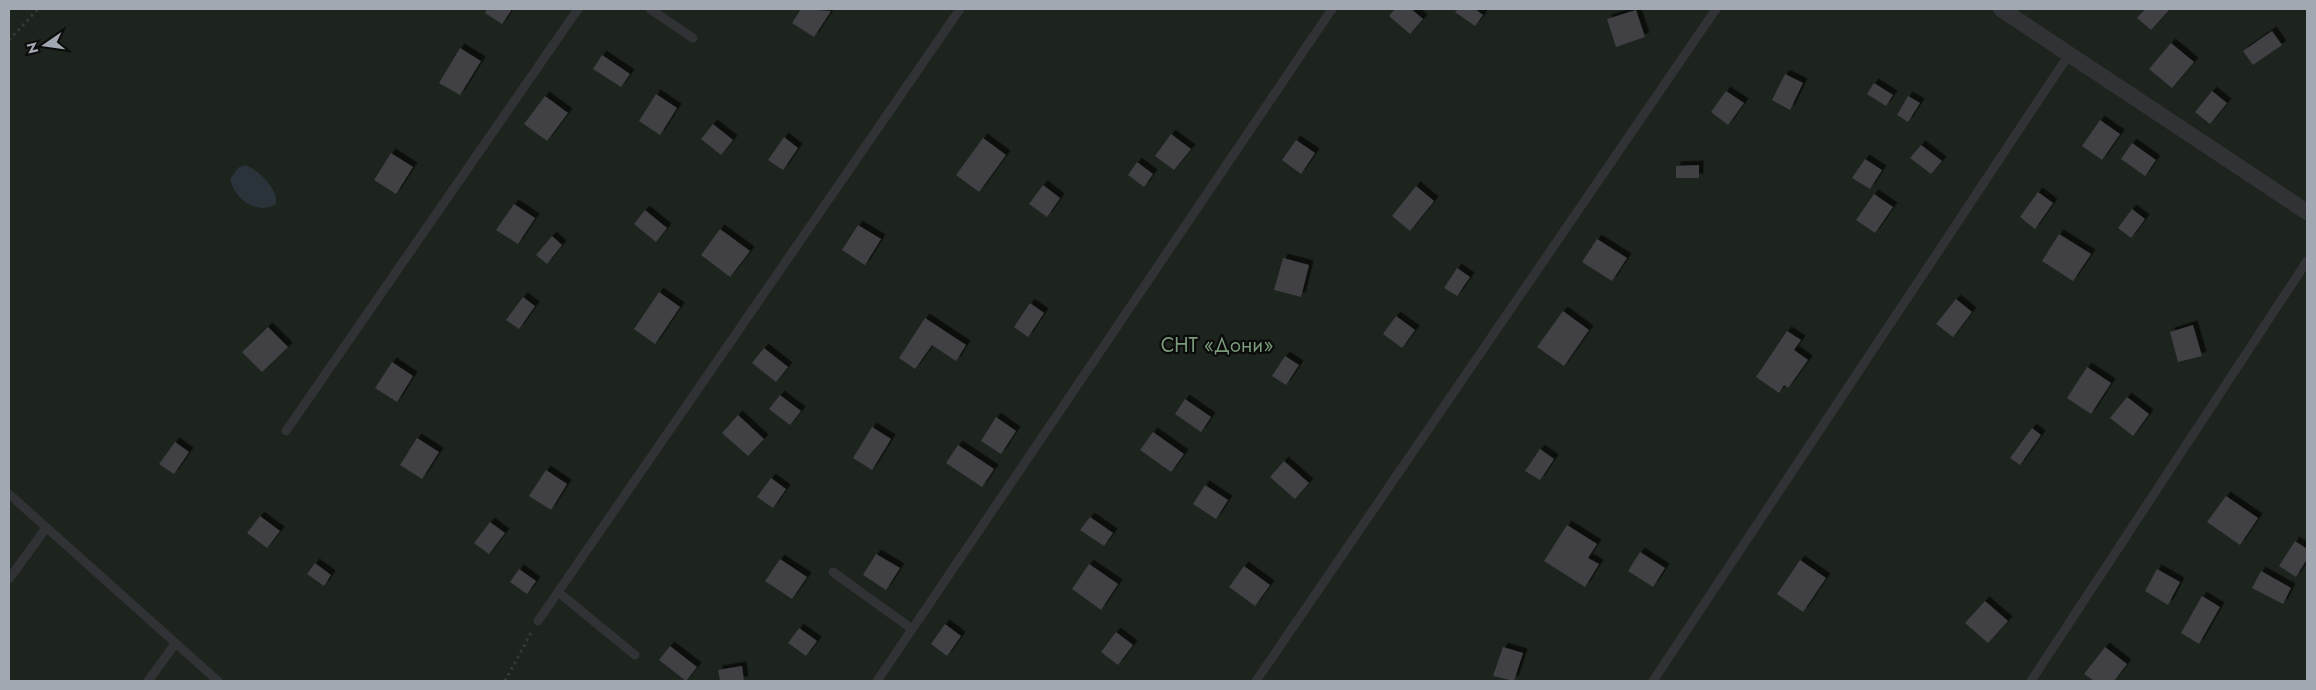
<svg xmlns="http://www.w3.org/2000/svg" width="2316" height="690" viewBox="0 0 2316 690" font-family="Jost,sans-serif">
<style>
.green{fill:#1d231d}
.water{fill:#2a3339}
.building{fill:#3f4044;filter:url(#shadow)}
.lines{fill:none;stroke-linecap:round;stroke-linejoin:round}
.path{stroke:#37393d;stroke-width:3;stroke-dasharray:2.5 4;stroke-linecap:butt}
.service{stroke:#313236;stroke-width:9}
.minor{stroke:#313236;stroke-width:16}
.labels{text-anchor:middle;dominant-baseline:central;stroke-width:4.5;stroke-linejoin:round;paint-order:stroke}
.park-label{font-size:20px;fill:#7a9b7a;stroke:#0b0b0c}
</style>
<defs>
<filter id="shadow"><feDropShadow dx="4.5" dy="-4.5" stdDeviation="0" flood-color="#0009"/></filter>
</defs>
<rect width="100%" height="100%" fill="#101011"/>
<!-- green -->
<path class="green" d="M9,9h2298v672h-2298z"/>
<!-- water -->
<path class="water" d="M246,165c14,7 32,23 30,39 -19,12 -42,-5 -46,-25l9,-12z"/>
<!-- building -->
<path class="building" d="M487,9h25l-10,15 -17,-11z
M801,9l30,2 -17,26 -22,-14z
M1395,9h16l12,10 -13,15 -21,-18z
M1458,9h17l8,6 -8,11 -20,-14z
M2145,9h25l-19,21 -14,-12z
M1636,10l9,27 -29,10 -9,-28z
M2272,31l10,14 -29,20 -10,-14z
M2171,43l23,19 -22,26 -23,-19z
M460,48l21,13 -21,34 -21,-12z
M602,55l28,19 -9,13 -28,-18z
M1785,74l18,9 -13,27 -18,-10z
M1874,83l19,12 -7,11 -19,-12z
M1726,91l18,12 -16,22 -17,-13z
M2212,91l15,12 -17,21 -15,-12z
M656,94l21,14 -17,27 -21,-14z
M545,96l23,17 -21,28 -23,-17z
M1908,96l12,7 -12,19 -11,-7z
M2100,120l20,14 -18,26 -20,-14z
M713,124l20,16 -12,15 -20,-16z
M1171,134l20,15 -17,21 -19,-14z
M784,137l14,11 -15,22 -15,-10z
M983,138l23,17 -27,37 -23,-17z
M1296,140l19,13 -14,21 -19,-14z
M2132,143l24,17 -11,16 -24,-17z
M1921,145l21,16 -11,13 -21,-16z
M391,153l22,14 -17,27 -22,-14z
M1865,159l17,11 -12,19 -18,-11z
M1137,162l16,12 -9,13 -16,-12z
M1699,165v13h-23v-12z
M1043,185l17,13 -13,19 -18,-13z
M1416,186l18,15 -24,30 -18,-15z
M2038,192l15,11 -18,26 -15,-12z
M1874,194l19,13 -18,26 -19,-13z
M514,204l21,14 -17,26 -22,-14z
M2132,209l13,10 -14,19 -13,-10z
M645,210l22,18 -11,14 -22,-18z
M858,225l23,14 -16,26 -23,-15z
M720,229l30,22 -20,26 -29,-22z
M2059,234l32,20 -18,27 -31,-20z
M552,236l10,9 -15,19 -11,-9z
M1597,239l30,19 -15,23 -30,-19z
M1283,258l26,7 -8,32 -27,-7z
M1457,268l13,9 -13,19 -13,-8z
M659,292l21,15 -25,37 -21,-15z
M523,297l12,9 -16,23 -13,-9z
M1956,299l16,13 -19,25 -17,-13z
M1030,303l14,10 -16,24 -14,-10z
M1563,311l26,19 -25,36 -27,-19z
M1396,316l19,14 -13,18 -19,-14z
M925,318l41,27 -10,16 -24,-16 -17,24 -16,-11z
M2193,325l9,31 -24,6 -8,-30z
M268,327l20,20 -26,25 -20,-20z
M1787,331l14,9 -7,10 14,10 -20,28 -4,-3 -5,8 -23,-16z
M764,348l24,19 -12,15 -24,-19z
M1285,356l14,9 -13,20 -14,-9z
M392,362l21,14 -16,26 -22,-14z
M2087,367l24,16 -20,31 -24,-16z
M780,395l21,16 -11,14 -21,-16z
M2127,397l22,17 -16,22 -23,-18z
M1185,399l26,18 -10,15 -26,-18z
M738,415l26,24 -16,17 -26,-23z
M996,417l20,14 -15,23 -20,-13z
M872,427l19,12 -19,31 -19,-12z
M2032,428l9,7 -21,30 -10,-7z
M1153,432l31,22 -13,18 -31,-22z
M417,438l22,14 -17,27 -22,-14z
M175,442l14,10 -15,22 -15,-10z
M958,445l36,24 -12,18 -36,-24z
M1540,449l14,10 -14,21 -15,-9z
M1284,461l25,22 -14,16 -25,-22z
M546,470l21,14 -16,26 -22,-14z
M771,478l15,11 -13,19 -16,-11z
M1205,485l23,15 -12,19 -23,-15z
M2226,496l32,22 -18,27 -33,-23z
M260,516l20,15 -13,17 -20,-15z
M1090,517l23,16 -9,13 -24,-16z
M490,522l15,11 -16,21 -15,-11z
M1567,525l30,19 -9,14 11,6 -14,23 -41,-26z
M2295,541l12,8v10l-11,18 -17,-11z
M1640,552l25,16 -12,19 -25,-16z
M876,554l24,14 -14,22 -23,-15z
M780,559l27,18 -15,22 -27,-18z
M1800,560l26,18 -23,34 -26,-18z
M315,563l16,12 -7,11 -17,-12z
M1089,564l29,20 -17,26 -29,-21z
M1244,566l26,19 -15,21 -26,-19z
M519,569l17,12 -9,13 -17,-12z
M2157,569l23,13 -12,23 -23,-14z
M2261,571l30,17 -8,16 -31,-16z
M2202,596l18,11 -21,37 -18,-11z
M1985,601l23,20 -20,22 -23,-20z
M945,624l16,12 -14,20 -16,-12z
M799,628l18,13 -11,15 -18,-13z
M1116,632l17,13 -15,20 -17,-13z
M670,646l27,21 -11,14 -27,-21z
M1503,647l20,6 -9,28 -21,-5z
M2105,647l22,17 -13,17h-20l-10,-7z
M742,666l2,15h-24l-2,-11z"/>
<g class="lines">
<!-- path -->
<path class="path" d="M9,40l29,-31
M505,681l27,-50"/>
<!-- service -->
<path class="service" d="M650,9l43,29
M286,431l292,-422
M9,494l209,187
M833,572l79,57
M9,579l37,-51
M558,592l77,63
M538,621l422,-612
M148,681l27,-37
M877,681l455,-672
M1256,681l460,-672
M1653,681l417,-628
M2031,681l276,-420"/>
<!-- minor -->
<path class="minor" d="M2001,9l306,203"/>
</g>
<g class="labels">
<!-- park labels -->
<g class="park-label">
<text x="1217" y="345">СНТ «Дони»</text>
</g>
</g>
<!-- border -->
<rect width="2316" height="690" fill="none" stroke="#a2a8b1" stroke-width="20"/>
<!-- north arrow -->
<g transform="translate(45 45) rotate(257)" stroke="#0b0b0c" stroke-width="4" paint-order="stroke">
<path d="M0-4L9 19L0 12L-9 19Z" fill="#a2a8b1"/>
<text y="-8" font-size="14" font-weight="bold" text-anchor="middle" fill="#a2a8b1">N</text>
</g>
</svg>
